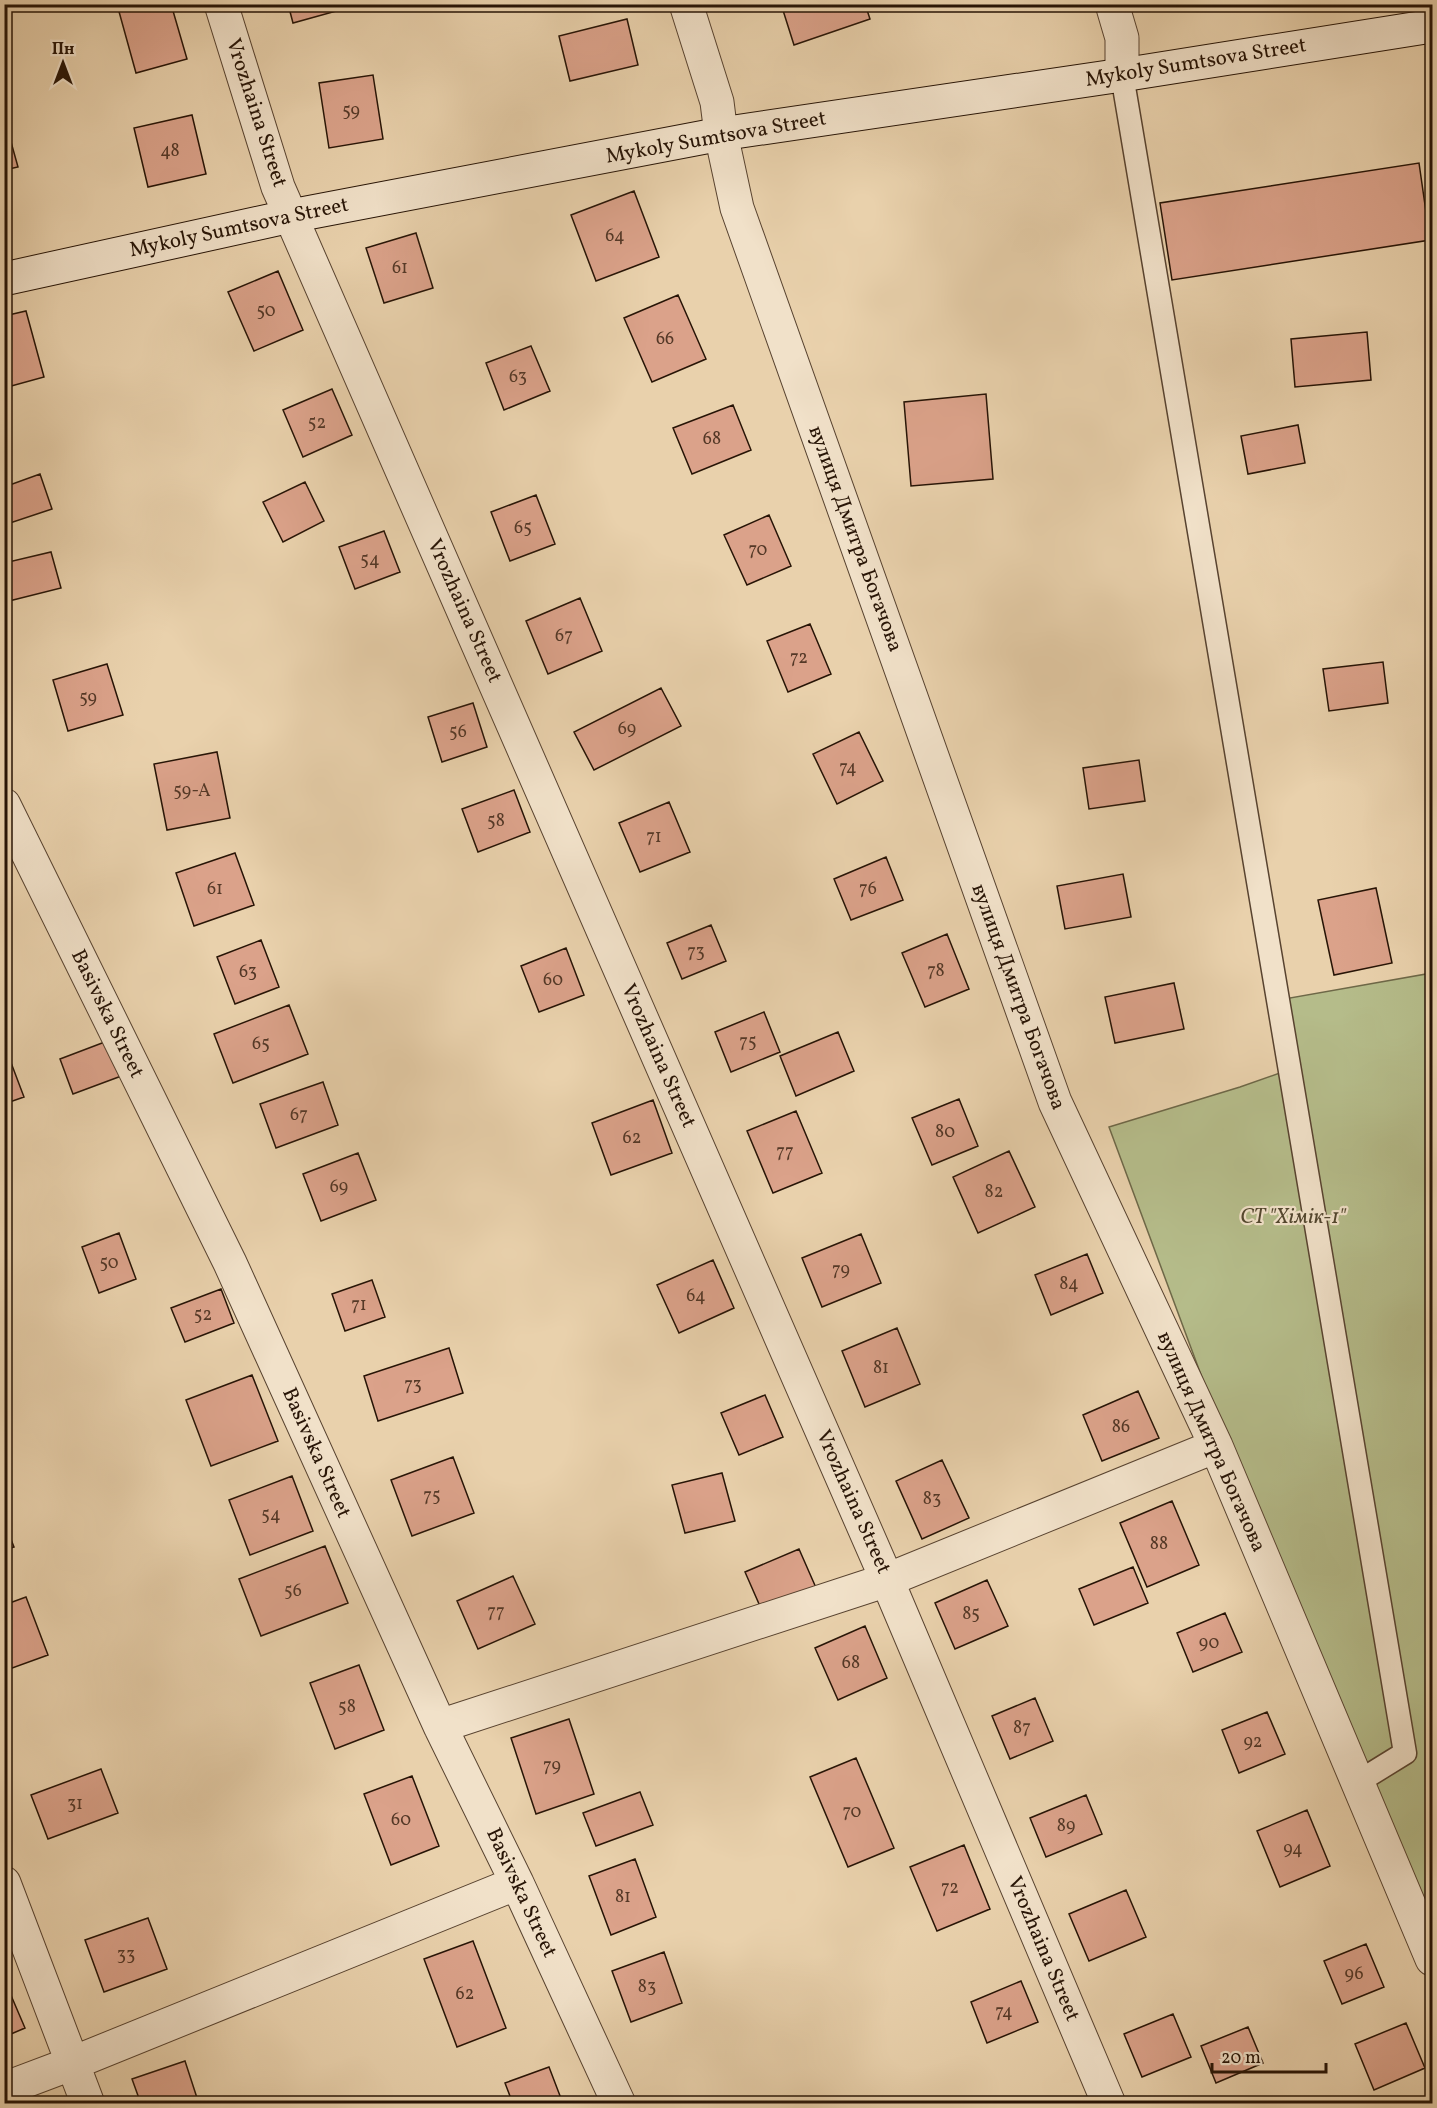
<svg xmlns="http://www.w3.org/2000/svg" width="1437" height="2108" viewBox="0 0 1437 2108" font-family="Vollkorn,serif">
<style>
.green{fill:#b5bc8a;stroke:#6e6848;stroke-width:1.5}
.building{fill:#dba28a;stroke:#271406;stroke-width:1.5}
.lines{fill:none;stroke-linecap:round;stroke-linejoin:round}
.lane-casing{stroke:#584330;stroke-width:25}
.street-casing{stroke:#584330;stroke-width:35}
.secondary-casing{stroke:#271406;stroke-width:35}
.lane{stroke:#f1e1c9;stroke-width:22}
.street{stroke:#f1e1c9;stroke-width:33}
.secondary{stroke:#f1e1c9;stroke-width:33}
.labels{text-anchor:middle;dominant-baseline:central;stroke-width:4.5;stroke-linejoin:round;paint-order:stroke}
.number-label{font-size:18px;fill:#543827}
.street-label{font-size:21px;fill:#271406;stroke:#f1e1c9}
.park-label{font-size:21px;font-style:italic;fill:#52462e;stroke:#f1e1c9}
</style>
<rect width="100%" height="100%" fill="#e9d1ac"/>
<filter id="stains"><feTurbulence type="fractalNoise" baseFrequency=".00333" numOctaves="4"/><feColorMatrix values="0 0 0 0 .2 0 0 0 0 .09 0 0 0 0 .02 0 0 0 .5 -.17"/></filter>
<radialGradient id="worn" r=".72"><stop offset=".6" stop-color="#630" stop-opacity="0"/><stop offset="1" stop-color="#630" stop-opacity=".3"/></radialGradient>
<!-- green -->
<path class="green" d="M1432,973v947l-212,-494 -111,-299 131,-40 54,-19 -10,-69z"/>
<!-- building -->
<path class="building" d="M130,4h41l16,55 -51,14 -18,-65z
M288,4h51l1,6 -47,13z
M781,4h84l5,15 -76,26z
M627,19l11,46 -68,16 -11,-45z
M373,75l10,64 -54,9 -10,-65z
M192,115l14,59 -58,13 -14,-59z
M4,117l14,50 -14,3z
M1419,163l11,77 -258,40 -12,-77z
M634,191l25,66 -63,24 -25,-66z
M416,233l17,55 -49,15 -18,-55z
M278,271l25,59 -49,21 -26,-59z
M678,295l28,64 -54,23 -28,-64z
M26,311l18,66 -40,11v-72z
M1367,332l4,48 -76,7 -4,-48z
M531,346l19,45 -46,19 -18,-47z
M332,389l20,46 -49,22 -20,-47z
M986,394l7,85 -82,7 -7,-84z
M733,405l18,45 -59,24 -19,-46z
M1298,425l7,38 -57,11 -7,-38z
M40,474l12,35 -48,16v-38z
M305,482l19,39 -41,21 -20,-40z
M536,495l19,49 -45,17 -19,-49z
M769,515l22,51 -44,19 -23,-50z
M384,531l16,41 -45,17 -16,-42z
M51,552l10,36 -56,14 -1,-39z
M580,598l22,53 -54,23 -22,-53z
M810,624l21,50 -43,18 -21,-51z
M1383,662l5,41 -59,8 -6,-42z
M107,664l16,51 -55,16 -15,-51z
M661,688l20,38 -87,44 -20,-38z
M473,703l14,44 -45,15 -14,-45z
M859,732l24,49 -46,23 -24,-50z
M217,752l13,66 -63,12 -13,-66z
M1139,760l6,41 -56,8 -6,-41z
M514,790l16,42 -52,20 -16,-43z
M669,802l21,50 -50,20 -21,-49z
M235,853l19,52 -60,21 -18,-53z
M886,857l17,43 -52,20 -17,-41z
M1123,874l8,43 -66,12 -8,-43z
M1376,888l16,75 -58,12 -16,-75z
M711,925l15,36 -44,18 -15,-36z
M947,934l22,55 -44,18 -23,-54z
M261,940l18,47 -44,17 -18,-47z
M566,948l18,47 -45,17 -18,-46z
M1174,983l10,46 -69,14 -10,-46z
M289,1005l19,49 -75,29 -19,-49z
M764,1012l16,40 -49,20 -16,-40z
M838,1032l16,39 -58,25 -16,-40z
M110,1040l14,35 -51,19 -13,-35z
M10,1060l14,37 -20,7v-42z
M323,1082l15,43 -62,23 -16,-44z
M959,1099l19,47 -46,19 -20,-47z
M653,1100l19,53 -61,22 -19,-52z
M796,1111l26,62 -49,20 -26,-62z
M1009,1151l26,56 -57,26 -25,-56z
M358,1153l18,47 -55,21 -18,-47z
M119,1233l17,46 -37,14 -17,-46z
M861,1234l20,49 -59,24 -20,-49z
M1087,1254l16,39 -52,22 -16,-40z
M713,1260l21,48 -55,25 -22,-48z
M372,1280l13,37 -40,14 -13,-37z
M221,1289l13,34 -49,19 -14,-34z
M897,1328l23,56 -55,23 -23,-56z
M449,1348l14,45 -85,28 -14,-45z
M252,1375l26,66 -67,25 -25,-66z
M1138,1391l21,47 -57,23 -19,-46z
M765,1395l18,42 -44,18 -18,-42z
M453,1457l21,56 -62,23 -21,-56z
M942,1460l27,58 -47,21 -26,-58z
M722,1473l13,48 -50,12 -13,-48z
M292,1476l21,55 -63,24 -21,-55z
M1172,1501l27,64 -52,22 -27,-64z
M4,1522l10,25 -10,3z
M325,1546l23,57 -87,33 -22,-57z
M799,1549l18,41 -54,23 -18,-41z
M1133,1567l15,36 -54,22 -15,-36z
M513,1576l22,48 -57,25 -21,-48z
M987,1580l21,46 -53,23 -20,-46z
M26,1597l22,58 -44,16v-66z
M1225,1613l17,39 -49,20 -16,-39z
M865,1626l22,52 -49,22 -23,-52z
M359,1665l25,65 -49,19 -25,-66z
M1035,1698l18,43 -43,18 -18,-43z
M1267,1712l18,42 -46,19 -17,-43z
M569,1719l25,75 -58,20 -25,-76z
M856,1758l38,90 -46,19 -38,-90z
M101,1769l17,44 -70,26 -17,-44z
M412,1776l27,70 -48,19 -27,-71z
M640,1792l13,33 -57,21 -13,-33z
M1086,1795l16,39 -56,23 -16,-39z
M1307,1810l23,56 -50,21 -23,-56z
M964,1845l26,64 -53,22 -27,-64z
M635,1859l21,58 -45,18 -22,-59z
M1126,1890l20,47 -57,24 -20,-47z
M148,1918l19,51 -63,23 -19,-52z
M473,1941l33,87 -49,19 -33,-88z
M1366,1944l18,43 -42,17 -18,-43z
M664,1952l18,51 -51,19 -19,-51z
M4,1979l21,49 -21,9z
M1021,1981l17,41 -51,21 -16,-41z
M1173,2014l18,43 -49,20 -18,-43z
M1406,2023l19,45 -51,22 -19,-46z
M1248,2027l15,36 -47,20 -15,-37z
M185,2061l14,43h-58l-9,-25z
M549,2067l13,34 -7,3h-42l-8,-21z"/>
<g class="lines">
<defs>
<path id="lane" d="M1122,75l283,1678 -47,29"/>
<path id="street" d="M221,4l57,183 609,1393 222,524
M686,4l31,98 4,32 16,74 318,894 161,344 216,513
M1112,4l10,34v37
M4,805l226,458 210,463 77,157 102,221
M440,1726l447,-146 329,-134
M4,1883l84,221
M4,2089l69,-26 444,-180"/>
<path id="secondary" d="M4,279l287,-63 430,-82 401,-59 310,-49"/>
</defs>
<!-- lane casing -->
<use href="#lane" class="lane-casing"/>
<!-- street casing -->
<use href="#street" class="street-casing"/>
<!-- secondary casing -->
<use href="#secondary" class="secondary-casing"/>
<!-- lane -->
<use href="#lane" class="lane"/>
<!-- street -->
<use href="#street" class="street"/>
<!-- secondary -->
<use href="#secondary" class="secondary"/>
</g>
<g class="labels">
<!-- number labels -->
<g class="number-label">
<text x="351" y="111">59</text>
<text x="170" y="151">48</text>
<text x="615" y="236">64</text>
<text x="400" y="268">61</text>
<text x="266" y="311">50</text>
<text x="665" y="339">66</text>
<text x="518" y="377">63</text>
<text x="317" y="423">52</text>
<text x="712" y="439">68</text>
<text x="523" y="528">65</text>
<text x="758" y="550">70</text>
<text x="370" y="560">54</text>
<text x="564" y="636">67</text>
<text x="799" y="658">72</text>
<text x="88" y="698">59</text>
<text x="627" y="729">69</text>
<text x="458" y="732">56</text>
<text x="848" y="768">74</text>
<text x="192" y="791">59-А</text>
<text x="496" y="821">58</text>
<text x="654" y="837">71</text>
<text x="215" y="889">61</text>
<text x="868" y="889">76</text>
<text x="696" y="952">73</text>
<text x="936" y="971">78</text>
<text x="248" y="972">63</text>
<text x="553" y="980">60</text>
<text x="748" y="1042">75</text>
<text x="261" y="1044">65</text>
<text x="299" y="1115">67</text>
<text x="945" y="1132">80</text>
<text x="632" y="1138">62</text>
<text x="785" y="1152">77</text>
<text x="339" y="1187">69</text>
<text x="994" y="1192">82</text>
<text x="109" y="1263">50</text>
<text x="841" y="1270">79</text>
<text x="1069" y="1284">84</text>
<text x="696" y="1296">64</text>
<text x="359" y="1305">71</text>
<text x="203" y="1315">52</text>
<text x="881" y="1368">81</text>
<text x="413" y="1385">73</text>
<text x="1121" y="1427">86</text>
<text x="432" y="1496">75</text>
<text x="932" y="1499">83</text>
<text x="271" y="1515">54</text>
<text x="1159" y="1544">88</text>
<text x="293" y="1591">56</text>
<text x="496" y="1612">77</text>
<text x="971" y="1614">85</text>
<text x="1209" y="1643">90</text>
<text x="851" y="1663">68</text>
<text x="347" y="1707">58</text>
<text x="1022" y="1728">87</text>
<text x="1253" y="1742">92</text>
<text x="552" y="1766">79</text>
<text x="75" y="1804">31</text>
<text x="852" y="1812">70</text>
<text x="401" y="1820">60</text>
<text x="1066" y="1826">89</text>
<text x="1293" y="1849">94</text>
<text x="950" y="1888">72</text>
<text x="623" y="1897">81</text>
<text x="126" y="1955">33</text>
<text x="1354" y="1974">96</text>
<text x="647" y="1987">83</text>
<text x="465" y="1994">62</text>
<text x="1004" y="2012">74</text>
</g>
<!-- street labels -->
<g class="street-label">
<text transform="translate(1196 63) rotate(-9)">Mykoly Sumtsova Street</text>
<text transform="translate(256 113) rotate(72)">Vrozhaina Street</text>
<text transform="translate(716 138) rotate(-10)">Mykoly Sumtsova Street</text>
<text transform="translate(239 228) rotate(-12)">Mykoly Sumtsova Street</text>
<text transform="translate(855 539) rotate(70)">вулиця Дмитра Богачова</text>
<text transform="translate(464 611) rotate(66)">Vrozhaina Street</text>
<text transform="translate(1018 997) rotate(70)">вулиця Дмитра Богачова</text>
<text transform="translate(107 1014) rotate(64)">Basivska Street</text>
<text transform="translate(658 1056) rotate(66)">Vrozhaina Street</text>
<text transform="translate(1211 1442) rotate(66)">вулиця Дмитра Богачова</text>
<text transform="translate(316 1453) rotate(66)">Basivska Street</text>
<text transform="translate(853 1502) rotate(66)">Vrozhaina Street</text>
<text transform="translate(521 1893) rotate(65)">Basivska Street</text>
<text transform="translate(1043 1949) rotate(67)">Vrozhaina Street</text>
</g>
<!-- park labels -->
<g class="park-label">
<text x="1293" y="1217">СТ "Хімік-1"</text>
</g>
</g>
<!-- margin -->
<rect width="1437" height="2108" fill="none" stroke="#e9d1ac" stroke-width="24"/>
<rect x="6" y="6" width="1425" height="2096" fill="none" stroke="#271406" stroke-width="3"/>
<rect x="12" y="12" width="1413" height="2084" fill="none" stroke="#271406" stroke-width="1.5"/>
<!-- north arrow -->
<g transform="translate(63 63)" stroke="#f1e1c9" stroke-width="4.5" paint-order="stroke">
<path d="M0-4.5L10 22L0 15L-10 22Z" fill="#271406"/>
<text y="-9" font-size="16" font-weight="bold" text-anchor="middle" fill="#271406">Пн</text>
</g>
<!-- scale -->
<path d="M1212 2063v9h114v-9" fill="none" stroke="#271406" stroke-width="3"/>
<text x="1221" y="2063" font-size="18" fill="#271406" stroke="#f1e1c9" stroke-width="4.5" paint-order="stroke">20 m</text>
<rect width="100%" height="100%" filter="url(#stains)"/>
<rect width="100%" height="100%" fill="url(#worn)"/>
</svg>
